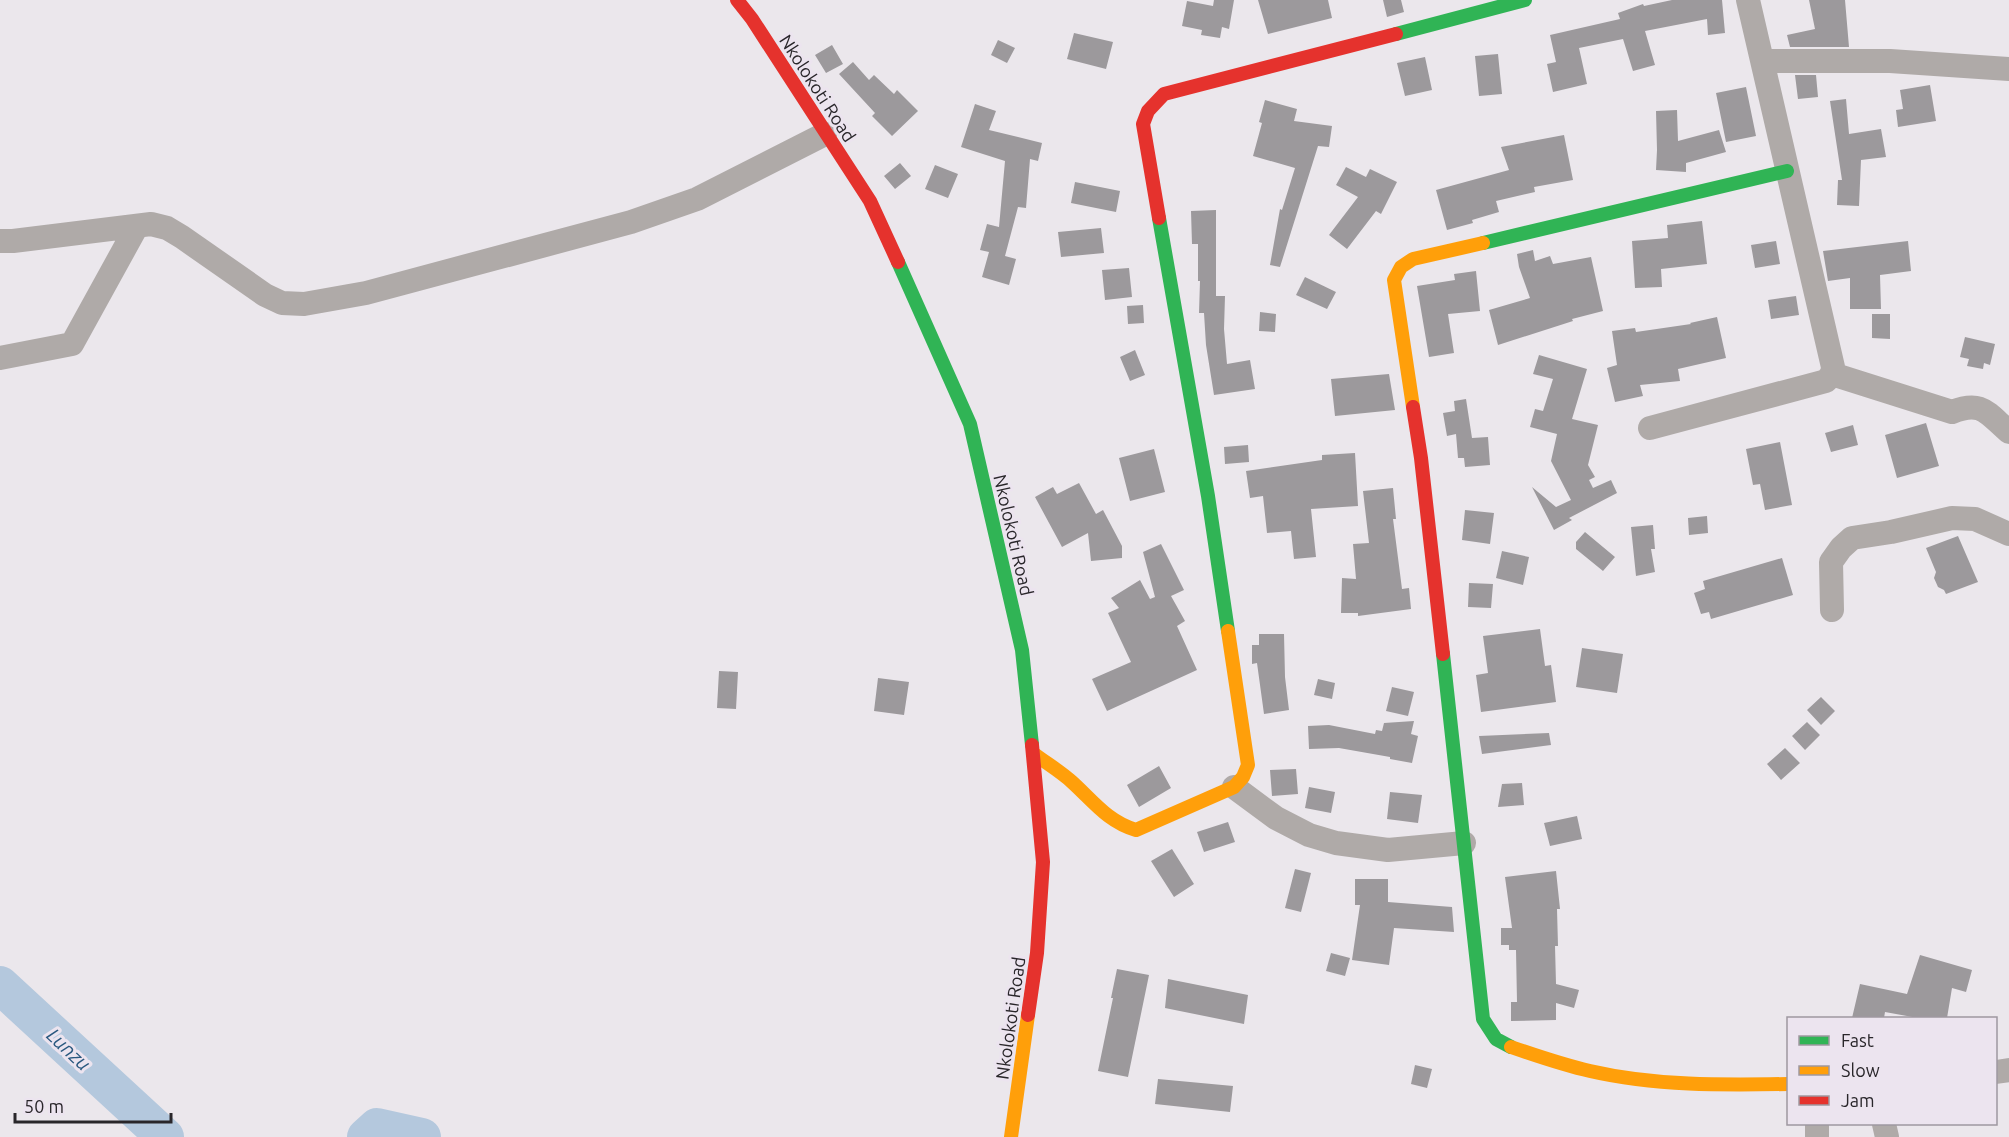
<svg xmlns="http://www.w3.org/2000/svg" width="2009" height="1137" viewBox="0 0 2009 1137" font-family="Ubuntu,sans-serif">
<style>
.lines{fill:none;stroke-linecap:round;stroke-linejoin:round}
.river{stroke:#b4c8dd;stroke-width:38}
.building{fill:#9c999c}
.street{stroke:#afaaa8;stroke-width:24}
.fast{stroke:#30b455;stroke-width:14}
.slow{stroke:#ff9f0a;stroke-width:14}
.jam{stroke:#e5322d;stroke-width:14}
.labels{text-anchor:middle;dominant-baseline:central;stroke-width:6;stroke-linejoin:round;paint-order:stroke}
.street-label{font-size:18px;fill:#29262a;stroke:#ece4ef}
.water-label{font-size:20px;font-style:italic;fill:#2a587f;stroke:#ece4ef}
</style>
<rect width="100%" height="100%" fill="#ebe7ec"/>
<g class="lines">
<!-- river -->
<path class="river" d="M0,985l165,152
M366,1137l11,-10 45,10"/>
</g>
<!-- building -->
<path class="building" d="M1214,0h20l-5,29 -7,-2 -2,11 -19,-3 1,-5 -20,-4 5,-25 26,5z
M1258,0h70l4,18 -64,16z
M1383,0h18l3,12 -17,5z
M1672,0h50l3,33 -17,2 -1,-16 -62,12 10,34 -22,6 -10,-32 -44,9 8,36 -34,8 -6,-28 9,-2 -6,-27 70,-16 -2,-6 25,-9 1,2z
M1809,0h36l4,47h-59l-3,-12 28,-6z
M1074,33l39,9 -7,27 -39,-10z
M998,40l17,8 -8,15 -16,-8z
M832,45l11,19 -17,9 -11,-18z
M1498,54l4,40 -23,2 -4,-40z
M1425,57l7,33 -27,6 -8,-33z
M853,62l16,18 5,-5 20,19 3,-4 21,21 -26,25 -20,-20 3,-3 -36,-39z
M1795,75h21l2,22 -20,2z
M1930,85l6,36 -38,6 -2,-17 7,-1 -3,-19z
M1746,87l10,49 -30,6 -10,-49z
M1846,99l3,35 32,-5 5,28 -25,3 -2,46 -22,-1 1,-25h4l-12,-79z
M1265,100l32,9 -3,12 38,5 -3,21 -11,-1 -38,121 -10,-2 10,-56 2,1 13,-42 -42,-12 9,-33 -3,-1z
M975,104l21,7 -7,19 53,13 -4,18 -8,-2 -4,49 -8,-1 -13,49 11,3 -7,26 -27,-8 7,-25 -9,-2 7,-26 12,3 6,-66 -44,-14z
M1677,110l1,31 41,-11 7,22 -40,11v9l-30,-2 1,-20 -1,-39z
M1564,135l9,45 -39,7 1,5 -39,9 3,11 -27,8 1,3 -26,7 -11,-40 73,-20 -8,-23z
M900,163l11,13 -16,13 -11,-13z
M935,165l23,9 -10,24 -23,-9z
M1346,167l20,10 4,-8 27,13 -16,32 -5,-3 -29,38 -18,-14 29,-38 -22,-12z
M1075,182l45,9 -4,21 -45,-9z
M1216,210v86h9l-1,33 3,35 23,-4 5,29 -41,6 -8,-50 -2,-32h-5l1,-32h-2v-37h-6l-1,-33z
M1702,221l5,43 -46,5 1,18 -27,1 -3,-47 36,-3 -1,-13z
M1101,228l3,25 -43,4 -3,-25z
M1776,241l4,23 -25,4 -4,-23z
M1908,241l3,30 -31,4 1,34h-31v-31l-22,3 -5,-30z
M1533,250l2,11 15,-5 3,8 38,-7 12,54 -31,8 1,2 -75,24 -9,-35 41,-12 -11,-31 -2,-13z
M1129,268l3,29 -27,3 -3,-30z
M1476,271l4,40 -32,3 6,39 -25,4 -12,-71 38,-6 -1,-6z
M1305,277l31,15 -9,17 -31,-14z
M1796,296l3,19 -28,4 -3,-19z
M1143,305l1,18 -16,1 -1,-18z
M1260,312l16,2 -1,18 -16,-1z
M1872,314h18v25l-18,-1z
M1717,317l9,41 -48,11 2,12 -40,4 3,11 -28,6 -8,-34 10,-3 -5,-34 23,-3 1,4 55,-8 -1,-1z
M1965,337l30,7 -5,21 -6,-2 -1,6 -16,-3 2,-7 -9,-2z
M1135,350l10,25 -15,6 -10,-24z
M1539,355l48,14 -15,50 26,6 -10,40 7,12 -6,3 4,8 18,-8 6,13 -48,25 3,2 -18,10 -22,-43 24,20 15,-7 -20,-39 6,-27 -27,-7 5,-18 8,2 10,-32 -20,-5z
M1389,374l6,36 -60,6 -4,-37z
M1466,399l6,39 16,-1 2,28 -25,2 -1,-9h-6l-2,-24 -9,2 -4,-23 12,-2 -1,-10z
M1926,423l13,43 -42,12 -12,-43z
M1853,425l5,20 -27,7 -6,-19z
M1780,442l12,63 -27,5 -5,-26 -7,1 -7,-36z
M1248,445l1,17 -24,2 -1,-17z
M1154,449l11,43 -35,9 -11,-43z
M1355,453l3,53 -47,3 5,48 -22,2 -3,-28 -24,2 -4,-37 -13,2 -4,-27 76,-11v-5z
M1079,483l17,31 7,-4 19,36v12l-31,3 -3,-28 -26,14 -27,-50 18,-10 4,7z
M1393,488l3,31h-3l9,70 7,-1 2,21 -53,7v-3h-17l1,-35 14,1 -3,-35 16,-1 -6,-52z
M1465,510l29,3 -4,31 -28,-4z
M1707,516l1,17 -19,2 -1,-17z
M1653,525l2,24h-4l4,23 -19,4 -5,-49z
M1585,532l30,25 -12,14 -27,-22v-7z
M1958,536l20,46 -32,12 -2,-4 -6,-3 -4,-9 2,-6 -10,-24z
M1161,544l23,46 -13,6 14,25 -8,5 20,44 -90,41 -15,-32 39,-17 -23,-49 11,-5 -8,-10 29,-18 10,19 5,-2 -12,-45z
M1502,551l27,6 -6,28 -27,-7z
M1782,558l11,37 -82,24 -2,-7 -8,2 -7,-21 11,-4 -2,-8z
M1469,583l24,1 -2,24 -23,-1z
M1540,629l5,37 6,-1 5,37 -75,10 -5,-37 12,-2 -5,-37z
M1259,634h25l1,43 4,33 -25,4 -7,-51 -5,1v-19h7z
M1582,648l41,6 -6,39 -41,-6z
M719,671l19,1 -2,37 -19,-1z
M878,678l31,4 -5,33 -30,-4z
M1318,679l17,4 -3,16 -18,-4z
M1392,687l22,5 -6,24 -22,-5z
M1821,697l14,14 -14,14 -14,-15z
M1414,721l-3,13 7,2 -6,27 -22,-4v-2l-51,-9 -30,1 -1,-23 21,-1 46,9 1,-4 6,1 2,-8z
M1807,722l13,13 -15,15 -13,-14z
M1549,733l2,12 -69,9 -3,-18z
M1785,748l15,15 -19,17 -14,-16z
M1159,766l12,22 -32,19 -12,-22z
M1296,769l2,25 -26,2 -2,-26z
M1522,783l2,22 -26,2 4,-23z
M1309,787l26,5 -4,21 -26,-5z
M1390,792l32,3 -4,28 -31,-4z
M1577,816l5,23 -32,7 -6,-23z
M1228,822l7,20 -31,10 -7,-20z
M1172,849l22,35 -20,13 -23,-36z
M1295,869l16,4 -10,39 -16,-4z
M1556,871l4,38h-3l1,37h-3l1,38 23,6 -5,18 -18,-5v17l-45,1v-19h6l-1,-52h-7v-5h-8v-17h11l-7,-51z
M1355,879h33v23l64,5 2,25 -60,-4 -5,37 -37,-5 8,-55h-5z
M1331,953l19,5 -5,18 -19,-5z
M1920,955l52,15 -6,22 -14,-4 -5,30h-29l-33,-6 -1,6h-32l8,-34 47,10z
M1117,969l32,6 -21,102 -30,-6 15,-73h-2z
M1168,979l80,16 -4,29 -79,-16z
M1415,1065l17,4 -5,19 -16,-4z
M1158,1079l75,7 -3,26 -75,-8z"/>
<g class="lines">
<!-- street -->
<path class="street" d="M1763,61h127l119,8
M0,241h13l138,-17 16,4 15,9 83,58 17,8 22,1 62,-11 265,-71 66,-23 128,-65
M0,358l72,-14 65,-118
M1832,374l120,38c30,-12 35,1 57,20
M1650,428l176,-47 6,-7 1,-7 -85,-367
M1832,610l-1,-48 10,-14 11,-10 39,-6 61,-14 23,1 34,15
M1234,787l42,31 33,17 27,8 52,7 76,-7
M1996,1072l13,-2
M1884,1124l3,13
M1817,1137v-13"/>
<!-- fast -->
<path class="fast" d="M1396,34l129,-34
M1159,218l49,278 20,135
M1483,243l304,-72
M898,262l72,162 52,226 10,95
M1443,654l40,365 13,20 15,8"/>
<!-- slow -->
<path class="slow" d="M1413,407l-19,-127 7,-13 12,-8 70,-16
M1033,753c13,10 27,18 39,29 21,19 36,40 64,48l98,-43 9,-10 5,-12 -20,-134
M1511,1047c26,9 52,18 79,24 65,15 132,14 198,13
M1011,1137l17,-122"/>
<!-- jam -->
<path class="jam" d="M737,0l15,19 118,182 28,61
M1159,218l-16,-94 5,-13 16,-17 232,-60
M1413,407l8,51 22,196
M1028,1015l9,-62 6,-91 -11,-117"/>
</g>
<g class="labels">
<!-- street labels -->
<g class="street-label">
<text transform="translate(818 88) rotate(57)">Nkolokoti Road</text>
<text transform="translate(1014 535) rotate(77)">Nkolokoti Road</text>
<text transform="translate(1010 1018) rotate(-82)">Nkolokoti Road</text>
</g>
<!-- water labels -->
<g class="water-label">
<text transform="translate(69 1049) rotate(43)">Lunzu</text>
</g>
</g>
<!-- legend -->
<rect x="1787" y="1017" width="210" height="108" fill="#ece4ef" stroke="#9e98a0" stroke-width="1.5"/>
<rect x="1799" y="1036" width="30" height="9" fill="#30b455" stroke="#9e98a0" stroke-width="1.5"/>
<text x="1841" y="1047" font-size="18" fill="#29262a">Fast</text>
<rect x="1799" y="1066" width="30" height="9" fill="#ff9f0a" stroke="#9e98a0" stroke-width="1.5"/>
<text x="1841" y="1077" font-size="18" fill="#29262a">Slow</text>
<rect x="1799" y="1096" width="30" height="9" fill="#e5322d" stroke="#9e98a0" stroke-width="1.5"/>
<text x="1841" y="1107" font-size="18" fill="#29262a">Jam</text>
<!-- scale -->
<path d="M15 1113v9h156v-9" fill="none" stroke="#29262a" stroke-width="3"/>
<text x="24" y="1113" font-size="18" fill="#29262a" stroke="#ece4ef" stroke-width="4.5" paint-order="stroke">50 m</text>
</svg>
